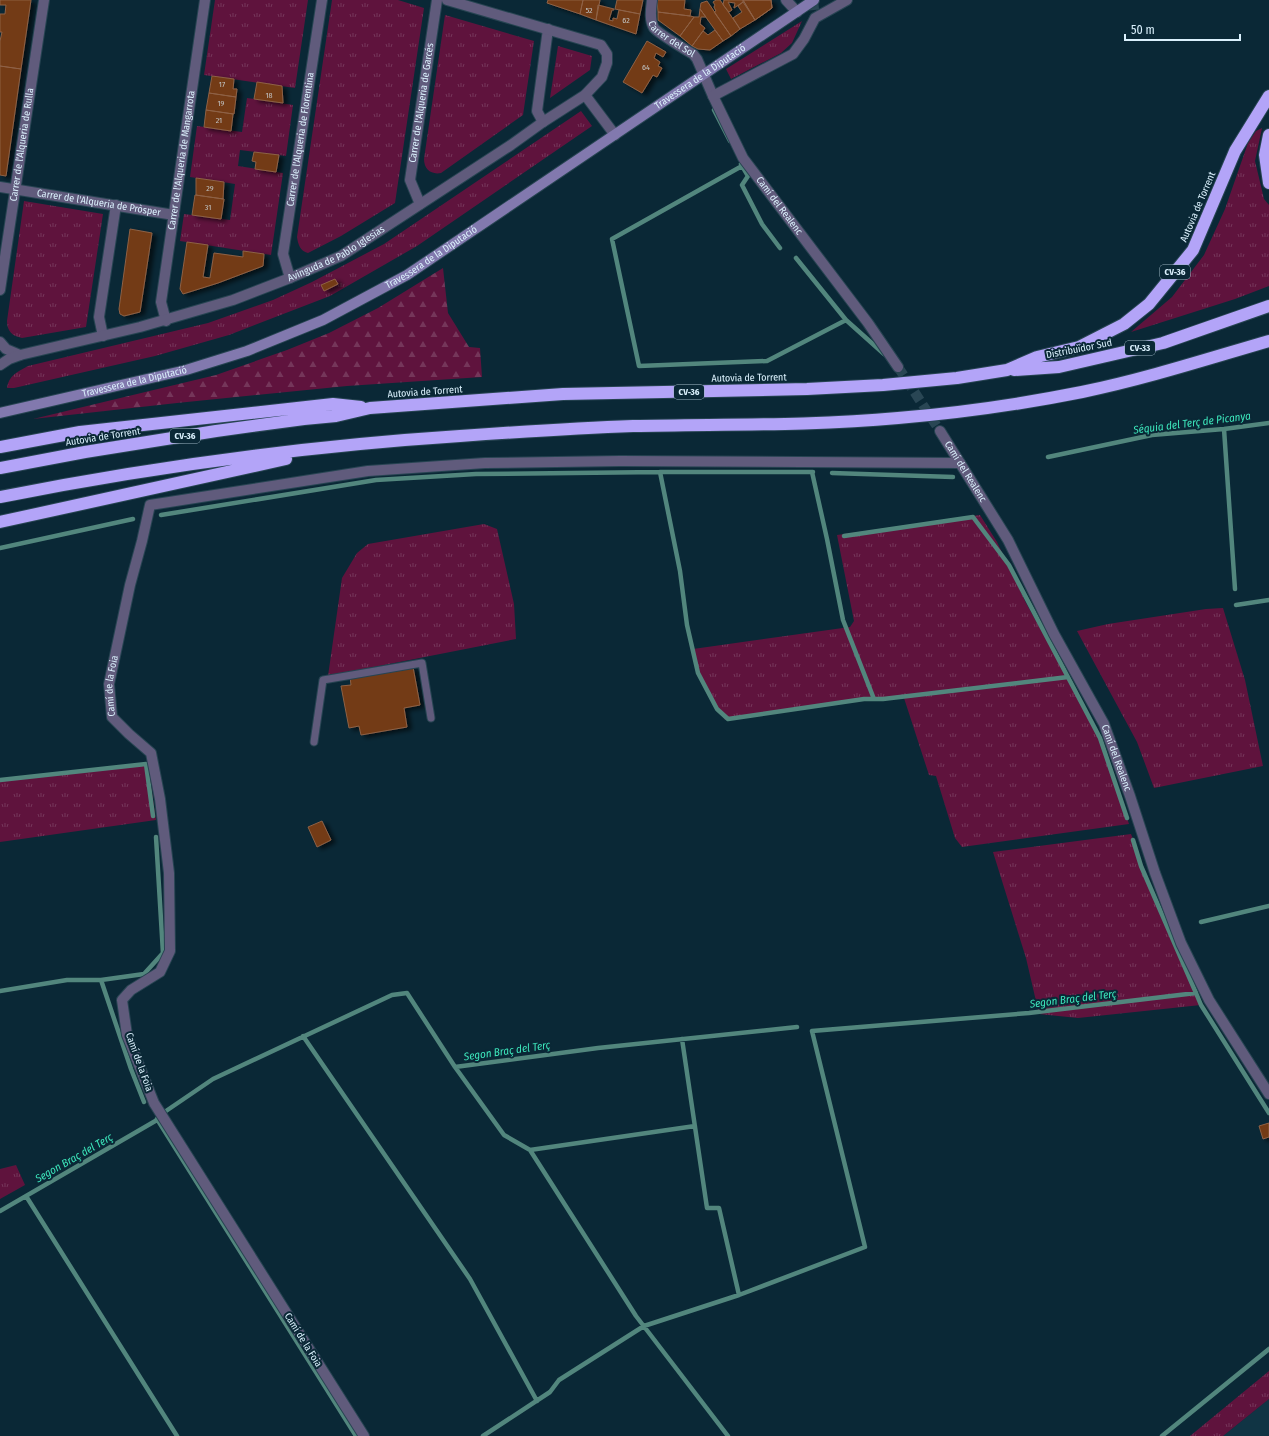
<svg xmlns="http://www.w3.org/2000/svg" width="1269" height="1436" viewBox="0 0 1269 1436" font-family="'Fira Sans Condensed',sans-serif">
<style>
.built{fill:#103444}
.grass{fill:url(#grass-tufts)}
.forest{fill:url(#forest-firs)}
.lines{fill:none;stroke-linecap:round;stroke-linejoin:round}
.stream{stroke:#52867d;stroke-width:4.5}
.building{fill:#733a12;stroke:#8e6146;filter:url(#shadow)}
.street-tunnel{stroke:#294654;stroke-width:10;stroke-dasharray:10 5;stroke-linecap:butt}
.lane-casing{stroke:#274452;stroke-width:9}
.street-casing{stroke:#274452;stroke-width:12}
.secondary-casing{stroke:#274452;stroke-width:12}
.highway-casing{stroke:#274452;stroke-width:14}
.lane{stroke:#605b7c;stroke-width:7}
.street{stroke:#605b7c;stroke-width:10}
.secondary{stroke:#8279ae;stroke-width:10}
.highway{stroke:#b3a4f8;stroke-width:12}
.labels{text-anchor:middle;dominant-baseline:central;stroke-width:4;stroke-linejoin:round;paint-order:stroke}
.number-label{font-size:8px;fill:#c0c2c2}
.shield{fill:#0a2836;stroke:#9cb4c1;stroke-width:1}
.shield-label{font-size:9px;font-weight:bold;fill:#daf0fc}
.street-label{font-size:10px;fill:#daf0fc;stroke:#0a2836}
.water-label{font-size:11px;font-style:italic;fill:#3de7bc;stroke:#0a2836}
</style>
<defs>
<pattern id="grass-tufts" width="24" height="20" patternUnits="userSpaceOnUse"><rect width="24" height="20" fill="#5f133d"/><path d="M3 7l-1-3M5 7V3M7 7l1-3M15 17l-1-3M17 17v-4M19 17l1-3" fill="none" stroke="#75365a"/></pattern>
<pattern id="forest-firs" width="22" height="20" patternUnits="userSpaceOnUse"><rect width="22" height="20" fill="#5f133d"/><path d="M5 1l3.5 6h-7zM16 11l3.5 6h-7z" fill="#75365a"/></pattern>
<filter id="shadow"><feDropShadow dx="4.5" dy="2.5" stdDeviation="2" flood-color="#0009"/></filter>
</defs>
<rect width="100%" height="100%" fill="#0a2836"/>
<!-- built -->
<path class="built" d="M1269,1399v37h-46l10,-8z"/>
<!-- grass -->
<path class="grass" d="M215,0h93l-13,88 -91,-13z
M332,0h66l26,8 -29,195 -54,33 -33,17c-8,-2 -10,-9 -11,-16z
M445,15l89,26 -11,74 -82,58c-10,2 -17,-4 -17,-14z
M802,21l-10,22 -11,10 -50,26 -5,-10z
M558,46l34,10 -2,14 -40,28z
M247,98l46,7 -7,51 -46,-6 -2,16 45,7 -12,82 -91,-14 4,-27 46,6 5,-36 -45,-7 7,-51 45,6z
M581,111l11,15 -175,120 -87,50 -101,39 -74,21 -141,32h-7c2,-13 10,-16 21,-22l180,-43 65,-23 39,-18 72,-38z
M1262,128l-7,33 9,38 5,6v81l-34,13 -104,33 41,-35 32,-42 21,-46 23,-66 8,-12z
M24,201l79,13 -17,113 -64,11c-10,-2 -15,-7 -15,-17z
M980,515l17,27 29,61 42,75 38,76 23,70 -167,23 -7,-9 -19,-62 -7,-1 -25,-77h-26l-153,22 -22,-36 -10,-35 157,-22 4,-6 -17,-86z
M484,524l13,5 17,75 2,35 -188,37 14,-98 15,-25 11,-9z
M1223,608l22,72 18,86 -109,22 -17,-46 -60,-111 31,-7 98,-15z
M148,765l8,55 -156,22v-62z
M1131,834l39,103 31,68 -123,13 -39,-4 -13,-56 -33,-106z
M16,1165l9,20 -25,14v-30z
M1269,1371v28l-46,37h-33z"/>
<!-- forest -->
<path class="forest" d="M443,268l5,45 21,34 11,1 2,29 -135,9 -170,17 -144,16 183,-44 71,-25 42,-17 49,-25z"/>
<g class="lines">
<!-- stream -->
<path class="stream" d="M714,110l16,31
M741,164l7,12 -6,9 20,39 18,24
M742,166l-130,73 27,127 128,-5 79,-41
M796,258l50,62 38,34
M1224,429l11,160
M1048,457l104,-22 72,-6 45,-6
M660,472l20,99 7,54 11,48 19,36 11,10 136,-20h19l185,-22
M812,472l15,67 16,81 31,79
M832,473l121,4
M161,515l215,-35 100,-6 184,-2h153
M844,536l129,-19 36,48 91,173 27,80
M0,548l133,-29
M1236,605l33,-5
M0,780l146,-16 7,52
M1133,840l8,26 55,127
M1201,922l68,-16
M101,980l43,-6 19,-21 -7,-116
M0,991l67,-11h34l30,89 13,33
M303,1036l167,243 67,122
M682,1039l25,169h12l20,87
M455,1067l49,68 26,15 106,166 92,120
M166,1111l47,-32 179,-84 15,-2 48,74 143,-19 199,-21
M157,1119l199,317
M530,1150l165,-24
M26,1196l151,240
M0,1211l157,-91
M483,1436l67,-44 9,-12 85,-54 95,-31 126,-48 -53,-216 217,-18 167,-20 5,12 68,108
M1162,1436l107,-87"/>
</g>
<!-- building -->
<path class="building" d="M0,0h31l-10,69 -21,-3v-25l2,-9h-2v-18h5l1,-9h-6z
M548,0h35l-3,14 -33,-11z
M583,0h17l-4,20 -16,-6z
M617,0h26l-3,14 -25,-5z
M657,0h28l-1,9 7,1 -1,6 -32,-4z
M716,0h4l20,29 -9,7 -17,-24 2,-1 -2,-4 1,-2 -2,-3z
M724,0h19v2l-9,6 1,-5 -7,-1 4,8 -3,2 -6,-7z
M743,0h28l1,8 -17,12z
M743,0h28l1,8 -17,12z
M707,1l24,35 -8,5 -23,-32 1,-6z
M743,2l12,18 -15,9 -7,-11 9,-6 -4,-6z
M598,5l16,4v1h-2l-3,10 4,1v-3l4,1 2,-9 21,4 -4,20 -40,-14z
M700,9l6,8h-5l-1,7 5,4 -13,18 -12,-10 14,-19h5z
M658,12l32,4 4,1 -14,19 -22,-16z
M715,30l8,11 -13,9 -12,-1 -6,-3 11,-15 5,4z
M647,41l19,11 -3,5 -7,-4 -2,5 6,4 -2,4 4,2 -5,9 -4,-2 -11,18 -19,-11z
M0,66l21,3 -15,107 -6,-1z
M212,76l22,3 -1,10h4l-1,8 -27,-4z
M257,82l25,4 1,17 -29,-4z
M209,93l27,4 -2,17 -28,-4z
M206,110l27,4 -2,17 -27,-4z
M254,152l25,3 -3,17 -21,-3 1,-7 -4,-1z
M196,178l28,4 -1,17 -27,-4z
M195,195l29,4 -3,20 -29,-4z
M130,229l22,4 -12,79 -16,4 -4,-2 -1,-5z
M187,242l21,3 -5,32 7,1 4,-25 29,4v-6l21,3 -1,12 -45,17 -35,11 -3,-5z
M335,279l3,5 -14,7 -3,-6z
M413,667l7,38 -16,3 3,19 -46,8 -2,-9 -10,2 -8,-42 10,-1 -1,-8z
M322,821l9,19 -14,7 -9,-20z
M1269,1123v14l-6,2 -4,-13z"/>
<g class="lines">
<!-- street-tunnel -->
<path class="street-tunnel" d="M813,0l2,18
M898,367l42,64"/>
<defs>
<path id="lane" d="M314,742l9,-62 99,-17 9,55"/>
<g id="street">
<path id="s1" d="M652,0c-1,9 -3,20 2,28 4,5 32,22 39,26l4,5 16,37 30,62 125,165 30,44"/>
<path d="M786,0l11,12"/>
<path d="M585,95l30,40"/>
<path d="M713,96l80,-42 11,-15 11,-21 32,-18"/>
<path d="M543,122l-6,-11 11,-82"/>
<path id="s2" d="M0,187l174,28"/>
<path id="s3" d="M420,204l-10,-24 27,-180"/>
<path id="s4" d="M290,278l-7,-24 39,-254"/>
<path id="s5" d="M0,290l44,-290"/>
<path id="s6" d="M166,321l-5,-19 44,-302"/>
<path d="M103,336l-4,-19 17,-112"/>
<path d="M0,342l6,7 14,6"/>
<path id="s7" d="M0,365l9,-6 11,-4 120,-28 93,-27 57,-22 51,-22 170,-111 32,-23 42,-27 17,-18 5,-14v-9l-6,-9 -154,-45"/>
<path id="s8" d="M940,431l68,109 46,94 50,90 26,72 25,77 26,70 28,57 60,94"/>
<path id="s9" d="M364,1436l-210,-333 -27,-68 -5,-35 9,-10 29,-18 10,-21 -1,-78 -9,-74 -9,-46 -22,-19 -17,-17 -3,-33 21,-99 12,-44 8,-36 218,-34 117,-8 135,-2 340,2"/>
</g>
<g id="secondary">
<path id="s10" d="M0,413l186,-43 61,-19 76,-31 84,-45 407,-275"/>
</g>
<path id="highway" d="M1269,135l-4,20 4,28
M1014,370l45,-3 104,-24 106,-37
M0,447l80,-15 253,-28 28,3
M0,468l85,-16 131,-21 88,-12 32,-3 34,-8 193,-14 244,-5 76,-4 74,-7 50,-8 30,-13 42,-10 45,-23 25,-20 44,-54 42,-99 34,-55
M0,497c152,-30 305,-51 460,-61 57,-4 116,-8 173,-10 88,-2 177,0 265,-8 61,-5 124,-14 184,-26 63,-13 125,-33 187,-51
M0,522l286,-63"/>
</defs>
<!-- lane casing -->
<use href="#lane" class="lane-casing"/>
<!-- street casing -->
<use href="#street" class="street-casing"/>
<!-- secondary casing -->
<use href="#secondary" class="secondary-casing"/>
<!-- highway casing -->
<use href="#highway" class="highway-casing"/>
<!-- lane -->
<use href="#lane" class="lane"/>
<!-- street -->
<use href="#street" class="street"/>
<!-- secondary -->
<use href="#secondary" class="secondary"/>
<!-- highway -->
<use href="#highway" class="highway"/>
</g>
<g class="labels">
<!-- number labels -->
<g class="number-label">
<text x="589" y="10">52</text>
<text x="626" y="20">62</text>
<text x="646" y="67">64</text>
<text x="222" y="84">17</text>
<text x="269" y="95">18</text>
<text x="221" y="103">19</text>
<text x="219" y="120">21</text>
<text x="210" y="188">29</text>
<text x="208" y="207">31</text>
</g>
<!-- shield labels -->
<g class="shield">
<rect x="1160" y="265" width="30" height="14" rx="3"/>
<rect x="1125" y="341" width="30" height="14" rx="3"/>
<rect x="674" y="385" width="30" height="14" rx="3"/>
<rect x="170" y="429" width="30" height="14" rx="3"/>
</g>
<g class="shield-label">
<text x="1175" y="272">CV-36</text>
<text x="1140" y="348">CV-33</text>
<text x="689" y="392">CV-36</text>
<text x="185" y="436">CV-36</text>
</g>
<!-- street labels -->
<g class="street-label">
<text stroke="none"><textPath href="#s1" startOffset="49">Carrer del Sol</textPath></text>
<text stroke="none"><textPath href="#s10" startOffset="786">Travessera de la Diputació</textPath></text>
<text stroke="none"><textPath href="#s3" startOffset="104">Carrer de l'Alqueria de Garcés</textPath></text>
<text stroke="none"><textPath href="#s4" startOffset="141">Carrer de l'Alqueria de Florentina</textPath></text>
<text stroke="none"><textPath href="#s5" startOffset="147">Carrer de l'Alqueria de Rulla</textPath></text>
<text stroke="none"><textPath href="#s6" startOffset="163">Carrer de l'Alqueria de Mangarrota</textPath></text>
<text stroke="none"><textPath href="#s2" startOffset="100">Carrer de l'Alqueria de Pròsper</textPath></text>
<text stroke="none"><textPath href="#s1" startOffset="251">Camí del Realenc</textPath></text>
<text transform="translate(1198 207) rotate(-67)">Autovia de Torrent</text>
<text stroke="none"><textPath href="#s7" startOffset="356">Avinguda de Pablo Iglesias</textPath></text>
<text stroke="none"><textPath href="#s10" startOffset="462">Travessera de la Diputació</textPath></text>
<text transform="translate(1079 349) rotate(-11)">Distribuïdor Sud</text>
<text transform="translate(749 378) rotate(-1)">Autovia de Torrent</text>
<text stroke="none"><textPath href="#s10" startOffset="138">Travessera de la Diputació</textPath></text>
<text transform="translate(425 392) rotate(-4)">Autovia de Torrent</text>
<text transform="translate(103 437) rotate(-9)">Autovia de Torrent</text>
<text stroke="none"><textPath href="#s8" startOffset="48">Camí del Realenc</textPath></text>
<text stroke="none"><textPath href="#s9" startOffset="857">Camí de la Foia</textPath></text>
<text stroke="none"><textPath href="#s8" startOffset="372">Camí del Realenc</textPath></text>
<text transform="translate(139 1062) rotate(70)">Camí de la Foia</text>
<text transform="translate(303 1340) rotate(58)">Camí de la Foia</text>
</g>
<!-- water labels -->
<g class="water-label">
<text transform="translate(1192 423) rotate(-7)">Séquia del Terç de Picanya</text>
<text transform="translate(1073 999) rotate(-7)">Segon Braç del Terç</text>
<text transform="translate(507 1051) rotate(-8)">Segon Braç del Terç</text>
<text transform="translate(74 1158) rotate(-30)">Segon Braç del Terç</text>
</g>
</g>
<!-- scale -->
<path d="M1125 34v6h115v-6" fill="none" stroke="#daf0fc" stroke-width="2"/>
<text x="1131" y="34" font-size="12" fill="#daf0fc" stroke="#0a2836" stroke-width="3" paint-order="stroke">50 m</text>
</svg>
